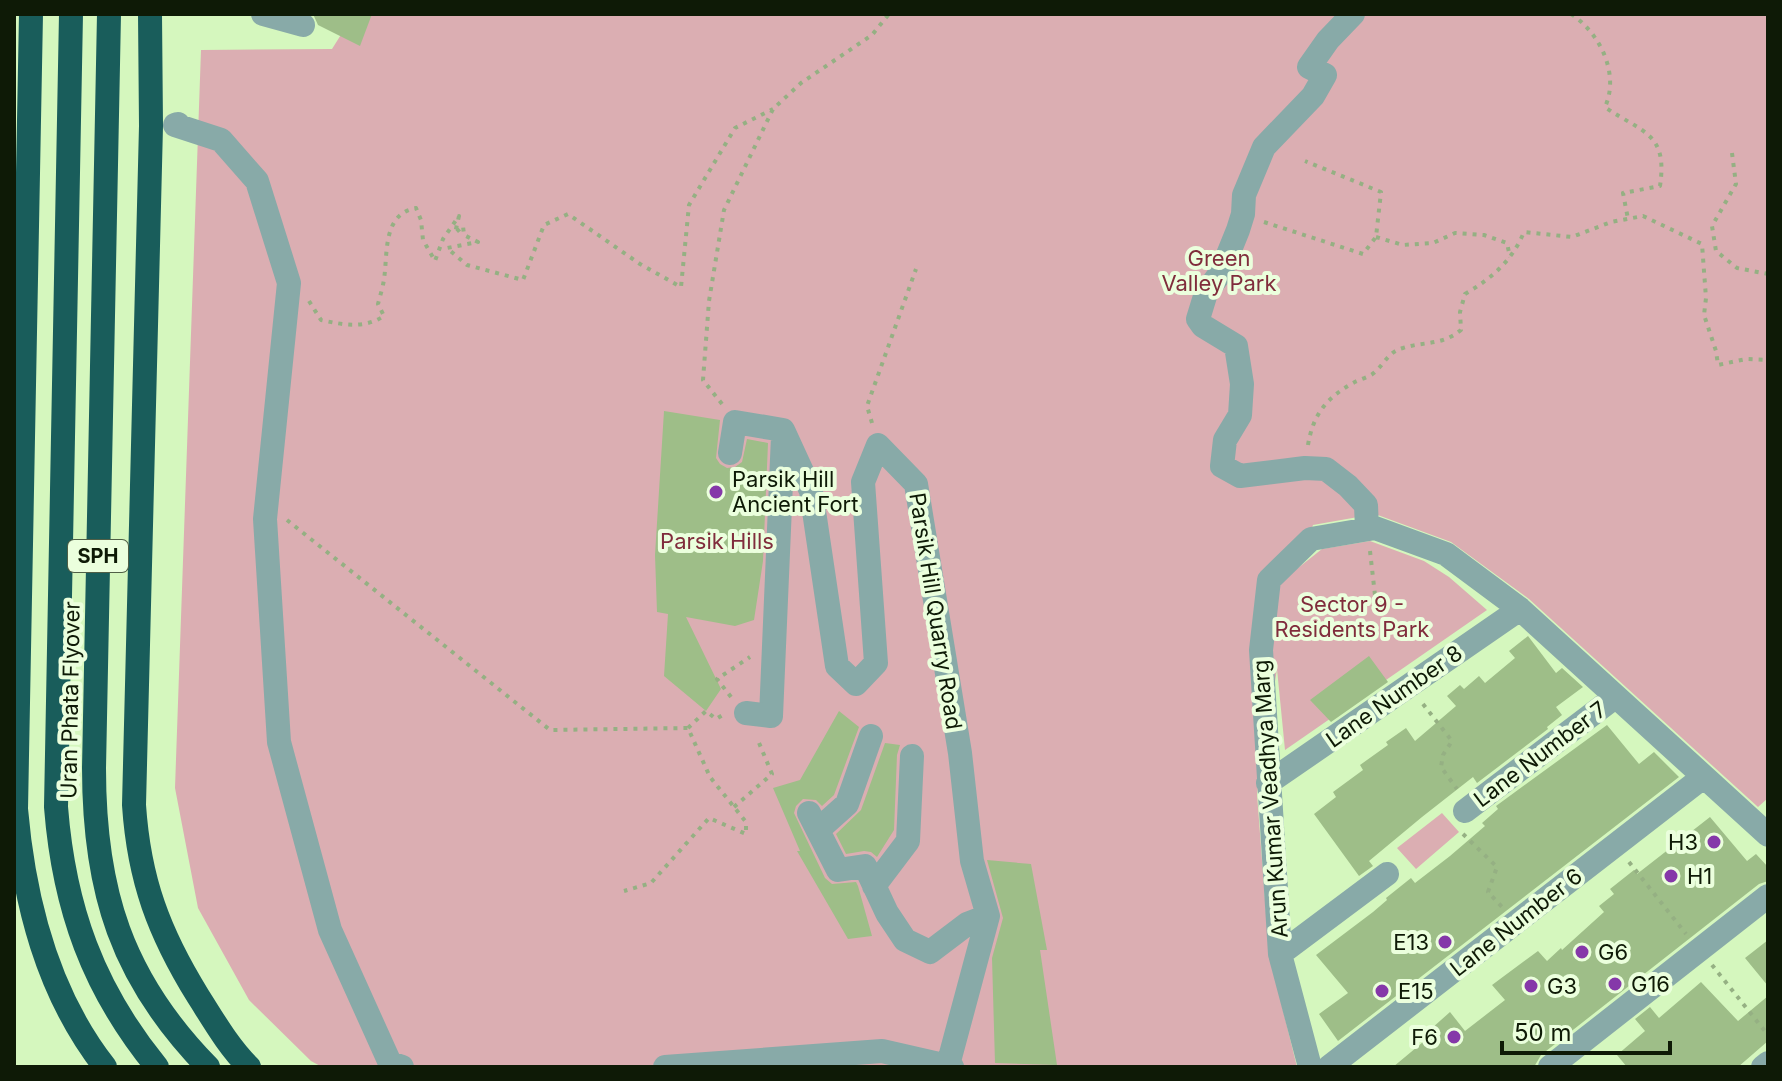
<svg xmlns="http://www.w3.org/2000/svg" width="1782" height="1081" viewBox="0 0 1782 1081" font-family="Inter,sans-serif">
<style>
.green{fill:#dbaeb2}
.building{fill:#9ebe88}
.lines{fill:none;stroke-linecap:round;stroke-linejoin:round}
.path{stroke:#95b083;stroke-width:4;stroke-dasharray:4 6;stroke-linecap:butt}
.minor{stroke:#88aaa8;stroke-width:24}
.highway{stroke:#195d5b;stroke-width:24}
.poi-dot{fill:#8538a9;stroke:#ebffdd;stroke-width:3}
.labels{text-anchor:middle;dominant-baseline:central;stroke-width:8;stroke-linejoin:round;paint-order:stroke}
.shield{fill:#ebffdd;stroke:#505f46;stroke-width:2}
.shield-label{font-size:20px;font-weight:bold;fill:#0e1a06}
.park-label{font-size:22px;fill:#802d3c;stroke:#ebffdd}
.poi-label{font-size:22px;fill:#0e1a06;stroke:#ebffdd;text-anchor:start}
.street-label{font-size:22px;fill:#0e1a06;stroke:#ebffdd}
</style>
<rect width="100%" height="100%" fill="#d5f7be"/>
<!-- green -->
<path class="green" d="M354,14h1414v784l-10,9 -229,-208 -78,-57 -76,-28 -62,11 -15,43 24,-19 48,-8 54,20 25,16 38,33 -202,140 -8,-81 -20,125 12,159 28,114h-975l-11,-6 -62,-61 -51,-92 -23,-120 26,-738 131,-1z
M1442,813l17,19 -43,37 -19,-21z"/>
<!-- building -->
<path class="building" d="M313,14h59l-12,32 -42,-21z
M664,411l56,9 -4,38 4,6 7,4 8,-1 7,-5 5,-23 21,4 -5,118 -9,59 -19,6 -49,-9 35,72 -15,22 -42,-35 4,-62 -11,-2 -2,-57z
M1528,636l28,37 6,-5 21,19 -27,20 6,8 -15,12 1,2 -71,54 -4,-6 -51,40 -53,44 4,5 -14,10 -45,-62 22,-17 -3,-5 30,-22 -3,-5 28,-20 -2,-3 20,-14 9,13 41,-35 -9,-10 13,-11 4,4 15,-13 6,7 30,-25 -6,-7z
M1369,656l19,26 -57,40 -21,-22z
M839,711l20,16 -25,68 -12,11 -6,-6 -13,-1 -7,7 -2,7 31,65 7,6 24,-2 2,4 14,50 -24,3 -51,-88h3l-27,-63 27,-8z
M1607,725l32,39 15,-12 25,25 -341,264 -19,-27 29,-21 -32,-38 57,-43 14,-12 -1,-2 25,-20 4,5 35,-27 35,-30 -3,-3 16,-14 -2,-3z
M885,743l15,2 -3,10 -3,75 -17,27 -6,-5 -7,-1 -18,3 -10,-20 25,-24z
M1710,817l37,44 9,-7 12,13v14l-9,3 -218,171 -7,12h-141l42,-35 -3,-4 18,-16 15,19 40,-31 -13,-15 46,-34 9,10 14,-13 1,2 42,-38 -5,-6 15,-12 -4,-5 24,-19 3,4z
M987,860l44,4 16,86h-7l17,115 -62,-2 -3,-105 11,-40z
M1768,940v46l-23,-28z
M1701,982l37,39 30,-25v45l-30,26h-111l-10,-12 28,-24 -10,-12 15,-12 9,11z"/>
<g class="lines">
<!-- path -->
<path class="path" d="M1571,14c29,19 49,60 34,93 37,26 63,25 55,79l-37,7 5,26
M1732,153l4,31 -24,42 4,25 21,17 31,6
M1264,222l99,32 13,-17 5,-45 -76,-31
M1376,237l27,8 30,-2 22,-10 29,2 23,8 3,14
M309,301l12,19c23,5 43,9 63,-4l-6,-12c2,-8 5,-17 6,-25 4,-25 -2,-65 32,-71l5,12 2,20 12,21 8,-22 16,-23 -4,17 8,-7 1,9 14,7 -31,6 20,17 56,15 21,-55 24,-11 72,50 41,23 8,-82 46,-77 38,-19
M722,404l-19,-24 6,-79 15,-91 49,-101 28,-26 71,-48 17,-21
M872,423l-5,-17 49,-137
M1308,445c5,-30 18,-47 45,-62 7,-4 17,-6 22,-11 11,-10 13,-20 28,-24 22,-7 38,-2 58,-18l-1,-18 5,-18c27,-16 47,-33 59,-62l48,5 39,-15 32,-6 59,28 4,54 -2,17 12,36 2,14 28,-6 22,1
M287,520l263,210 138,-2 22,49 36,45v12l-37,-16 -58,65 -27,8
M1370,551l6,53
M731,697l-14,-18 33,-22
M1423,704l29,37 -9,14 -2,12 16,22
M688,728l18,-17 10,8 10,-6
M734,807l38,-33 -15,-36
M1463,834l34,33 -9,25 14,15
M1629,862l57,72
M1712,965l56,70"/>
<!-- minor -->
<path class="minor" d="M263,14l40,11
M1353,14l-25,26 -19,27 16,8 -12,21 -49,51 -20,48 -1,19 -5,16 -17,42 -15,21 -8,26 5,7 33,20 6,38 -2,31 -15,25 -3,26 18,10 65,-8 21,1 22,17 18,19 1,24
M178,124l-3,1 46,15 36,41 32,102 -24,236 14,223 51,188 60,133 12,4
M730,453l5,-31 48,8 28,61 26,175 19,18 20,-21 -13,-181 15,-37 38,39 44,269 12,108 16,55 -40,149
M746,713l25,3 12,-280
M1268,783l252,-174
M1465,811l150,-114
M809,813l29,57 27,-4 22,47 18,27 25,12 37,-28 21,-8
M818,830l29,-26 24,-68
M874,886l34,-45 4,-85
M1280,954l107,-80
M665,1067l217,-16 70,16
M1310,1067l-30,-113 -19,-304 8,-70 42,-41 64,-11 71,26 74,55 248,226
M1329,1067l373,-289
M1550,1067l218,-171
M1763,1067l5,-4"/>
<!-- highway -->
<path class="highway" d="M31,14l-15,795c8,92 31,184 89,258
M71,14l-15,793c8,101 37,182 101,260
M109,14l-15,754c0,122 27,210 114,299
M150,14l1,112 -17,679c5,75 25,128 64,191 16,25 30,50 51,71"/>
</g>
<!-- markers -->
<g class="poi-dot">
<circle cx="716" cy="492" r="8"/>
<circle cx="1714" cy="842" r="8"/>
<circle cx="1671" cy="876" r="8"/>
<circle cx="1445" cy="942" r="8"/>
<circle cx="1582" cy="952" r="8"/>
<circle cx="1615" cy="984" r="8"/>
<circle cx="1531" cy="986" r="8"/>
<circle cx="1382" cy="991" r="8"/>
<circle cx="1454" cy="1037" r="8"/>
</g>
<g class="labels">
<!-- shield labels -->
<rect class="shield" x="68" y="540" width="60" height="32" rx="6"/>
<g class="shield-label">
<text x="98" y="556">SPH</text>
</g>
<!-- park labels -->
<g class="park-label">
<text x="1219" y="258">Green<tspan x="1219" dy="25">Valley Park</tspan></text>
<text x="717" y="541">Parsik Hills</text>
<text x="1352" y="604">Sector 9 -<tspan x="1352" dy="25">Residents Park</tspan></text>
</g>
<!-- poi labels -->
<g class="poi-label">
<text x="732" y="479">Parsik Hill<tspan x="732" dy="25">Ancient Fort</tspan></text>
<text x="1698" y="842" text-anchor="end">H3</text>
<text x="1687" y="876">H1</text>
<text x="1429" y="942" text-anchor="end">E13</text>
<text x="1598" y="952">G6</text>
<text x="1631" y="984">G16</text>
<text x="1547" y="986">G3</text>
<text x="1398" y="991">E15</text>
<text x="1438" y="1037" text-anchor="end">F6</text>
</g>
<!-- street labels -->
<g class="street-label">
<text transform="translate(936 611) rotate(81)">Parsik Hill Quarry Road</text>
<text transform="translate(1394 696) rotate(-35)">Lane Number 8</text>
<text transform="translate(70 700) rotate(-89)">Uran Phata Flyover</text>
<text transform="translate(1540 754) rotate(-37)">Lane Number 7</text>
<text transform="translate(1270 799) rotate(-94)">Arun Kumar Veadhya Marg</text>
<text transform="translate(1516 922) rotate(-38)">Lane Number 6</text>
</g>
</g>
<!-- border -->
<rect width="1782" height="1081" fill="none" stroke="#0e1a06" stroke-width="32"/>
<!-- scale -->
<path d="M1502 1041v12h168v-12" fill="none" stroke="#0e1a06" stroke-width="4"/>
<text x="1514" y="1041" font-size="24" fill="#0e1a06" stroke="#ebffdd" stroke-width="6" paint-order="stroke">50 m</text>
</svg>
